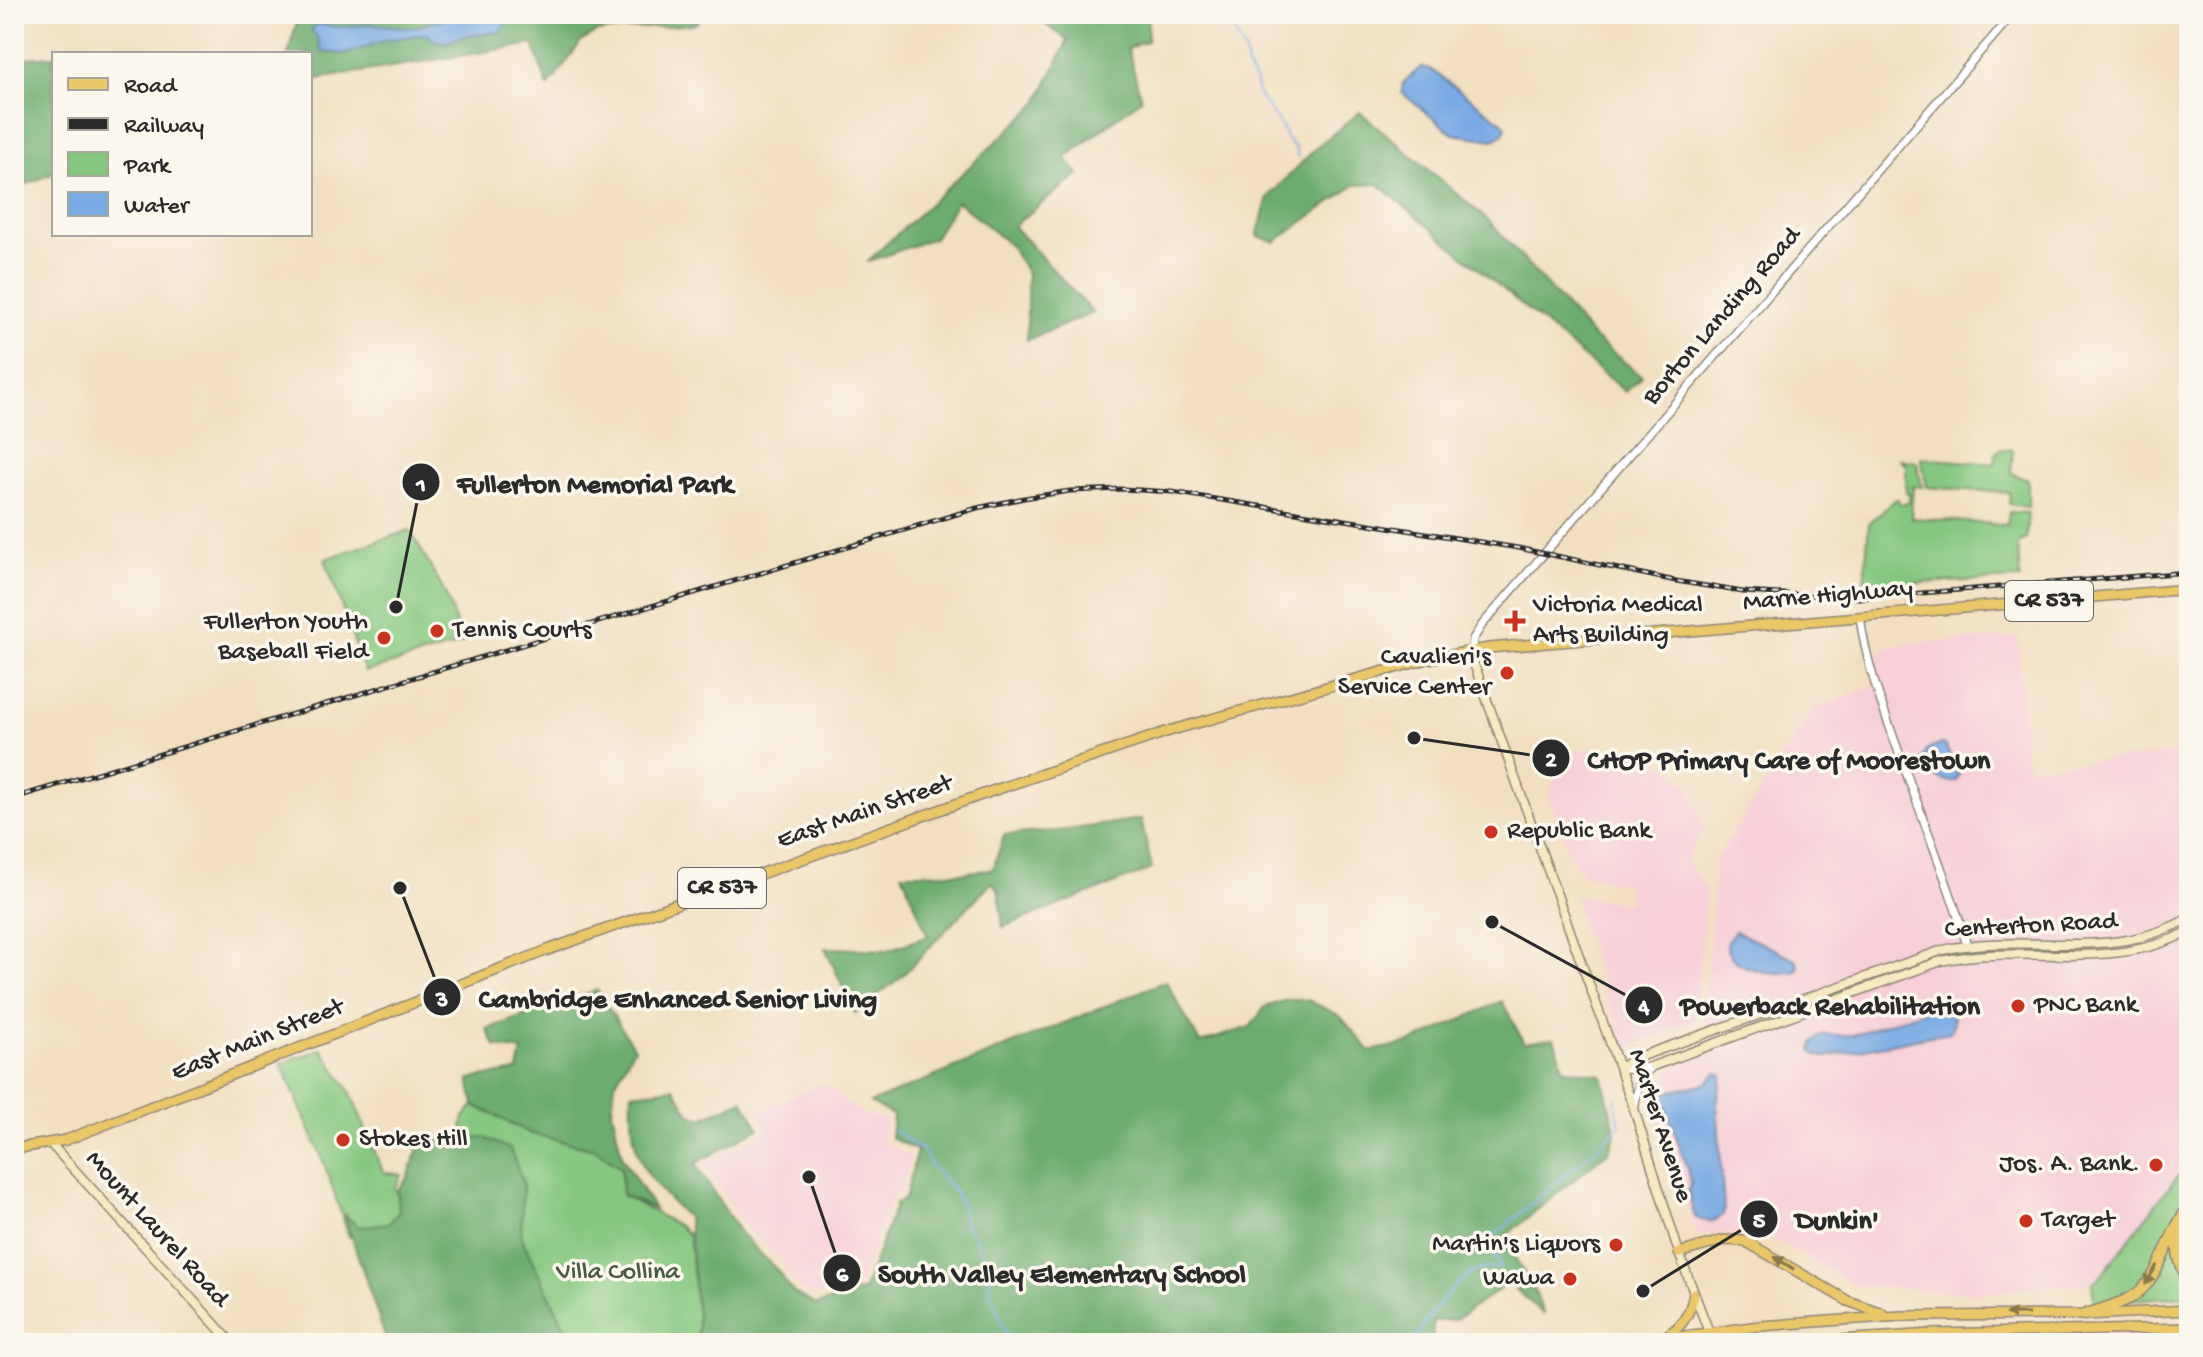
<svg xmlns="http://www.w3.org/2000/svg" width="2203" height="1357" viewBox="0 0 2203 1357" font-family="'Gochi Hand',sans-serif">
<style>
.built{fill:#f6cfd7}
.green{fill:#85c780;stroke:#587956;stroke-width:2}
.forest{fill:#6cac6e;stroke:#4c6c4c;stroke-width:2}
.water{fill:#79aae4;stroke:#526a88;stroke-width:2}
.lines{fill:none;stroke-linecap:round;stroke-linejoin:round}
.stream{stroke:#79aae4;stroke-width:2}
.tertiary-casing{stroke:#8e8576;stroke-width:10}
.secondary-casing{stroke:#8e8576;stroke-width:11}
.primary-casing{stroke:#8e8576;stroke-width:12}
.trunk-casing{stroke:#8e8576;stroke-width:12}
.motorway-casing{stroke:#8e8576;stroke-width:13}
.tertiary{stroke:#fff;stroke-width:7}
.secondary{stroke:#f7e9c3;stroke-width:8}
.primary{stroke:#eac769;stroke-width:9}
.trunk{stroke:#eac769;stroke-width:9}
.motorway{stroke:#eac769;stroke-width:10}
.rail-casing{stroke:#2b2b2b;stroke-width:5}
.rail{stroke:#fbf7ec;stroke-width:2;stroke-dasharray:6;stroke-linecap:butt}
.oneway{fill:#8a794a}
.poi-dot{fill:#c8321e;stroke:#fbf7ec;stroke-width:3}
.labels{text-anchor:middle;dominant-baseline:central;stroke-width:7;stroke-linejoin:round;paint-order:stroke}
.shield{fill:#fbf7ec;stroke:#696865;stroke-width:2}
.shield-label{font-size:24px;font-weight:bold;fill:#2b2b2b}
.street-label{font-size:26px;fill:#2b2b2b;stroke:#fbf7ec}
.poi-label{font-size:26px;fill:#2b2b2b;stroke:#fbf7ec;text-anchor:start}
.park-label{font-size:26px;fill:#465a44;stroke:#fbf7ec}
.leader{fill:none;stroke:#2b2b2b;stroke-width:3}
.callout-dot{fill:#2b2b2b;stroke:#fbf7ec;stroke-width:3}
.mark-label{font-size:24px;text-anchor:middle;font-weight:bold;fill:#fff}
.callout-label{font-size:28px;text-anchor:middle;font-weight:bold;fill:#2b2b2b;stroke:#fbf7ec;stroke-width:7;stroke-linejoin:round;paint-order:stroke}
</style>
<rect width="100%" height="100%" fill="#fbf7ec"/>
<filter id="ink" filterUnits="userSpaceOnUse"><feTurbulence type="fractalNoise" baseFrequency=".0125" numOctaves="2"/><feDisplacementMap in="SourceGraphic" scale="16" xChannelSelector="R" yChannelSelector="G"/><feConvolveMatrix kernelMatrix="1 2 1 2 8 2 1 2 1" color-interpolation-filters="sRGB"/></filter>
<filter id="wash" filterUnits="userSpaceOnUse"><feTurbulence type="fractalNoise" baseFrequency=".006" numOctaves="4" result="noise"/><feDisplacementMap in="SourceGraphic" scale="32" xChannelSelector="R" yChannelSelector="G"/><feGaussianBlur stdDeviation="1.8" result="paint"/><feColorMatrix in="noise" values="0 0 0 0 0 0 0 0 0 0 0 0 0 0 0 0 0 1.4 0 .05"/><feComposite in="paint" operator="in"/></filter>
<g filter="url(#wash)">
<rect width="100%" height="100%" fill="#f2dfc1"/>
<!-- built -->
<path class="built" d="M2018,637l9,130 162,-15v416l-13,10 -76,100 -14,6 -110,9 -120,-7 -83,-47 -19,-4 -40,-2 -17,3 -45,-136 -1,-14 51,-41 14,-185 97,-151 67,-26 -7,-22 14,-14 22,-4z
M1594,748h43l30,18 23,22 14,40 -18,31 20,31 -11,130 -70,29 -45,-131 -5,-22 53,7 -1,-19 -45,-10 -16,-28 -17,-49 6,-28 11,-15z
M825,1081l17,19 22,14 22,5 -3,23 28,14 -9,33 -11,10 -31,85 -46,13 -16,-9 -16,-26 -37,-35 -41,-63 62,-33 -9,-18z
M2182,1328l6,15h-395z"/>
<!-- green -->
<path class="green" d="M2002,449l11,1 -2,23 17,7v27l-19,-3 1,-11 -83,-6 -6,-29 74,6 1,-12z
M1900,459l17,3 5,25 -9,-1 -2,32 96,7 2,-13 19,1 -2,26 -8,4 2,36 -156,6 5,-62 28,-25 3,6 9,-1v-9l-3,-1v-28z
M410,530l35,63 18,50 -98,29 -40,-113z
M322,1049l28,42 33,81 19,3 -7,13 10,30 -56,19 -25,-74 -43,-100z
M474,1105l58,29 63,15 26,18 1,28 57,31 10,10 9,90 -1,17h-129l2,-6 -49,-100 -1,-22 -37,-78h-22l3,-20z
M2189,1168v128l-95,6 -2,-19 8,-6 76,-99z"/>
<!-- forest -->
<path class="forest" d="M293,14h409l-6,10 -100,8 -15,10 -33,45 -15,-43 -223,36v-26h-22l8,-30z
M1030,14h119l-2,27 -19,7 13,51 -76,59 14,16 -66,52 80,87 -66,27v-66l-16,-28 -54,-45 -23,37 -67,24 170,-158 31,-64z
M54,56v117l-40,16v-130z
M1360,112l129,109 104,116 49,39 -17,16 -247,-208 -23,1 -80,57 -18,-6 11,-39 51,-52z
M1141,819l11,50 -149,58 -5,-38 -6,-7 -90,94 -47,37 -30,-65 63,2 40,-14 -26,-63h60l31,-4 11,-34 63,-5z
M1166,981l34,62 50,-16 15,-20 22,-7h21l32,16 30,35 40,-8 92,-42 22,42 30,-5 9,30 39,7 14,59 -7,17 -106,87 31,51 10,26 -35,-32 -54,37 -22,1v22h-736l1,-17 -10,-108c-46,-44 -58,-60 -56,-125l42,-5 16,26 12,4 41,-18 16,28 -64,36 46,70 35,35 18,24 22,12 48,-15 32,-87 9,-4 12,-49 -26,-12 2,-23 -23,-12z
M597,990l37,58 -19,35 -3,27 10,47 32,52 -32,-14 -1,-28 -26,-18 -63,-15 -58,-29 -5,-26 49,-8 4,-20 -27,-5 -8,-17z
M461,1137h22l27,12 13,33 -2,55 49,101 -2,5h-181l-43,-129 14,13 31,-4 10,-11 -1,-22 10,-13 13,-34z"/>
<!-- water -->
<path class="water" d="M461,14h46l1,7 -8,11 -40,5 -14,6 -16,-4 -1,-5h-4l-39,6 -40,14 -24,-2 -5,-15 -6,-7 7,-6 20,3 36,-3 37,4z
M540,14h78l-79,9 -3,-5z
M1421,67l9,2 71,52 5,6 -4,8 -8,5 -41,-6 -51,-41 1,-10z
M1941,744l4,1 14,30 -3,6c-19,1 -25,-6 -34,-21l5,-10z
M1735,931l60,28 3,6 -1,6c-21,5 -64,0 -70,-23l1,-8z
M1944,1004c11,4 12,19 6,28l-125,25 -9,-2 -4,-5 2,-8 8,-7h31z
M1716,1073l6,2 -5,28 7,110c-6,10 -19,10 -29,4l-7,-25 3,-8 -4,-16 -25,-72 1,-3 44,-10z"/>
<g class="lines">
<!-- stream -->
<path class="stream" d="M1235,14l-2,15 12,23 2,15 9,15 2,13 25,34 3,9 9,9 3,10
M895,1130l21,17 8,3c3,6 5,14 9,18 18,17 30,31 32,57 13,10 12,27 23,39l2,27 20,52
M1413,1343c9,-19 43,-64 63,-72 8,-4 18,-2 25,-3l-5,-10 -11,-11v-8l12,-6 106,-90 17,-18 -5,-24 2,-3"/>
</g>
</g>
<g filter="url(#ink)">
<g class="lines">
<defs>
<path id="tertiary" d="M1860,617c6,46 21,86 37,130 23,66 50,131 70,198
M1472,650l1,-11 9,-14 531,-611
M1620,1068l15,2 18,-4
M1634,1109c4,-20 3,-29 19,-43"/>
<path id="secondary" d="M1472,650l2,14 160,445 45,144 34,90
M1653,1066l288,-105c82,-18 171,12 248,-30
M1620,1068l16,-10 307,-108c86,-19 164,14 246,-32
M50,1143l182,200"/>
<path id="primary" d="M14,1149l52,-9 479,-189 453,-162 174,-59 256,-71 61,-11 700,-59"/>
<path id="trunk" d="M1679,1253l45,-13 21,1 103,60 34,12
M1667,1335c17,-9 24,-24 27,-42
M1632,1343l128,-17 140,-10 184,-1 105,-5
M1793,1343l140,-9 256,-6"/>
<path id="motorway" d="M2185,1222c-11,20 -9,39 4,58
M2084,1315c16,-6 34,-10 48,-18 30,-18 35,-64 57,-90"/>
</defs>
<!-- tertiary casing -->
<use href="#tertiary" class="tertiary-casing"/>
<!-- secondary casing -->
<use href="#secondary" class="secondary-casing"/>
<!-- primary casing -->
<use href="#primary" class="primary-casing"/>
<!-- trunk casing -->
<use href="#trunk" class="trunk-casing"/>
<!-- motorway casing -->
<use href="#motorway" class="motorway-casing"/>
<!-- tertiary -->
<use href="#tertiary" class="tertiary"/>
<!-- secondary -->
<use href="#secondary" class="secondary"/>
<!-- primary -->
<use href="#primary" class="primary"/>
<!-- trunk -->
<use href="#trunk" class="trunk"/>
<!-- motorway -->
<use href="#motorway" class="motorway"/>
<defs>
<path id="rail" d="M14,798l963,-290 47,-10 46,-7 53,-2 49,3 346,56 158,33 67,11 115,6 331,-26"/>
</defs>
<!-- rail casing -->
<use href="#rail" class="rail-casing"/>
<!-- rail -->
<use href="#rail" class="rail"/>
</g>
<!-- one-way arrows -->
<defs><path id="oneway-solid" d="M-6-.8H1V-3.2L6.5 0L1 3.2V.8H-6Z" transform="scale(2)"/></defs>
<g class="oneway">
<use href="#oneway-solid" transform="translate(1784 1263) rotate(-148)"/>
<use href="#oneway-solid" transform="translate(2151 1275) rotate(121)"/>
<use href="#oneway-solid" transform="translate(2017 1314) rotate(-179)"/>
</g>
</g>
<!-- markers -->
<g class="poi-dot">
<path d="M1511 609h8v8h8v8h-8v8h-8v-8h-8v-8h8z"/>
<circle cx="437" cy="631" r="8"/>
<circle cx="384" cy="638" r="8"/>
<circle cx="1507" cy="673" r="8"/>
<circle cx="1491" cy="832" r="8"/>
<circle cx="2018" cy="1006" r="8"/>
<circle cx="343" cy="1140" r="8"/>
<circle cx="2156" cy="1165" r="8"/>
<circle cx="2026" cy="1221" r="8"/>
<circle cx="1616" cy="1245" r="8"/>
<circle cx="1570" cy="1279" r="8"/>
</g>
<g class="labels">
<!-- shield labels -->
<g class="shield">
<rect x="2005" y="581" width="88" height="40" rx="6"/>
<rect x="678" y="868" width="88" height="40" rx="6"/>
</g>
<g class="shield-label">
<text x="2049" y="601">CR 537</text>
<text x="722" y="888">CR 537</text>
</g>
<!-- street labels -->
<g class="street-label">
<text transform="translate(1723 317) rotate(-49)">Borton Landing Road</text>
<text transform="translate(1828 597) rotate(-5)">Marne Highway</text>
<text transform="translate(865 813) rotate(-19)">East Main Street</text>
<text transform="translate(2031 927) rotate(-3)">Centerton Road</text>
<text transform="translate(258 1041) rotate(-22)">East Main Street</text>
<text transform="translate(1659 1126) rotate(72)">Marter Avenue</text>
<text transform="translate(156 1230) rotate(48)">Mount Laurel Road</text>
</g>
<!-- poi labels -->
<g class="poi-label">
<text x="1533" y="606">Victoria Medical<tspan x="1533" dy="30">Arts Building</tspan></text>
<text x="368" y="623" text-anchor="end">Fullerton Youth<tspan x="368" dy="30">Baseball Field</tspan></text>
<text x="453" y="631">Tennis Courts</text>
<text x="1491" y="658" text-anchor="end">Cavalieri's<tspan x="1491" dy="30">Service Center</tspan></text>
<text x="1507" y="832">Republic Bank</text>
<text x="2034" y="1006">PNC Bank</text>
<text x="359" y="1140">Stokes Hill</text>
<text x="2140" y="1165" text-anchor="end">Jos. A. Bank.</text>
<text x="2042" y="1221">Target</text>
<text x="1600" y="1245" text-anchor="end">Martin's Liquors</text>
<text x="1554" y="1279" text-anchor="end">Wawa</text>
</g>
<!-- park labels -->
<g class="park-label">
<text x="618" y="1273">Villa Collina</text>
</g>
</g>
<!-- callouts -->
<path class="leader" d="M396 607L421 482M1414 738L1551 758M400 888L442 997M1492 922L1644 1005M1643 1291L1759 1219M809 1177L842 1273"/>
<g class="callout-dot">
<circle cx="396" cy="607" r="8"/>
<circle cx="1414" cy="738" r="8"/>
<circle cx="400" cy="888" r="8"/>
<circle cx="1492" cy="922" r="8"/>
<circle cx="1643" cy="1291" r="8"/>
<circle cx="809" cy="1177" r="8"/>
<circle cx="421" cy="482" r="20"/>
<circle cx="1551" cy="758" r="20"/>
<circle cx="442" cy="997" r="20"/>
<circle cx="1644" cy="1005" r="20"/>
<circle cx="1759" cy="1219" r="20"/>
<circle cx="842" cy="1273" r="20"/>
</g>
<g class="mark-label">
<text x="421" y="491">1</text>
<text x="1551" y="766">2</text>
<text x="442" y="1006">3</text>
<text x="1644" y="1013">4</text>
<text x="1759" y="1227">5</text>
<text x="842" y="1281">6</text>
</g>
<g class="callout-label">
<text x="595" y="492">Fullerton Memorial Park</text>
<text x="1789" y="768">CHOP Primary Care of Moorestown</text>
<text x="678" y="1007">Cambridge Enhanced Senior Living</text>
<text x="1830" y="1014">Powerback Rehabilitation</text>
<text x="1837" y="1228">Dunkin'</text>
<text x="1062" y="1282">South Valley Elementary School</text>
</g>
<!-- margin -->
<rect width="2203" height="1357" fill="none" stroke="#fbf7ec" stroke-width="48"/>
<!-- legend -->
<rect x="52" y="52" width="260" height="184" fill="#fbf7ec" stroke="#a8a59f" stroke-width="2"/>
<rect x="68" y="78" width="40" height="12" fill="#eac769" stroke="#a8a59f" stroke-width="2"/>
<text x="124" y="92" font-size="24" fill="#2b2b2b">Road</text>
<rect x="68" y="118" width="40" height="12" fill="#2b2b2b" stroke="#a8a59f" stroke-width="2"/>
<text x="124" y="132" font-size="24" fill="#2b2b2b">Railway</text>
<rect x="68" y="152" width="40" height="24" fill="#85c780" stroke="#a8a59f" stroke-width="2"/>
<text x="124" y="172" font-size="24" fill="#2b2b2b">Park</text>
<rect x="68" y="192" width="40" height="24" fill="#79aae4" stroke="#a8a59f" stroke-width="2"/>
<text x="124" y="212" font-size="24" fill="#2b2b2b">Water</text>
</svg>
